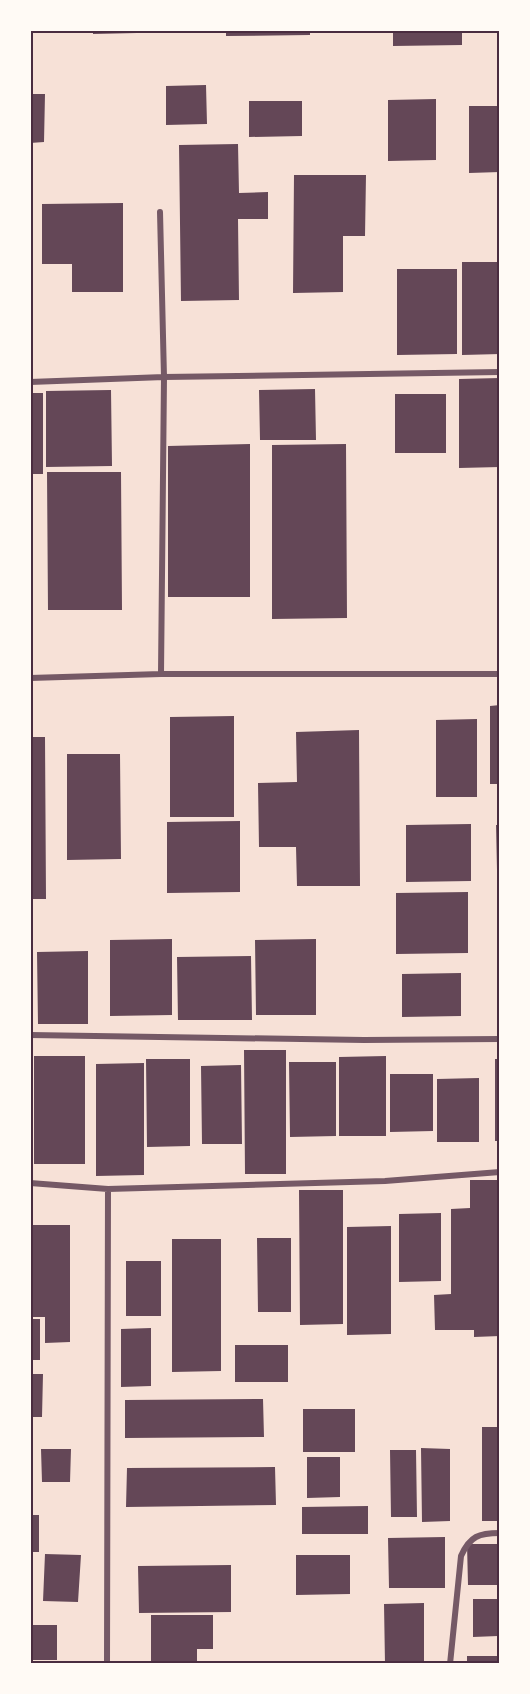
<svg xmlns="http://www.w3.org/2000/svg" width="530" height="1694" viewBox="0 0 530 1694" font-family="'PT Sans Narrow',sans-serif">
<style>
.building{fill:#644757}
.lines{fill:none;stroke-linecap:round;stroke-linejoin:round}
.minor{stroke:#755966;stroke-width:6}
.neatline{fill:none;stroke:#4a2c40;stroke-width:2}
</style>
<rect width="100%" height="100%" fill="#f7e1d7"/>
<!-- building -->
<path class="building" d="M93,30h88v2l-88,2z
M226,30h84v5l-84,1z
M393,30h69v15l-69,1z
M206,85l1,39 -41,1v-39z
M30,94h15l-1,48 -14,1z
M436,99v61l-48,1v-61z
M249,101h53v35l-53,1z
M469,106h31v66l-31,1z
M238,144l1,49 29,-1v27h-30l1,81 -58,1 -2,-156z
M294,175h72l-1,61h-22v56l-50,1z
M123,203v89h-51v-28h-30v-60z
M462,262h38v92l-38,1z
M397,269h60v85l-60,1z
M500,378v89l-41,1v-89z
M315,389l1,51h-56l-1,-50z
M111,390l1,76 -66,1v-76z
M30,393h13v81h-13z
M395,394h51v59h-51z
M250,444v153h-82v-151z
M346,444l1,174 -75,1v-174z
M47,472h74l1,138h-74z
M500,705v79h-10v-78z
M234,716v101h-64v-100z
M477,719v78h-41v-77z
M359,730l1,156h-63l-1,-39h-37l-1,-64 39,-1 -1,-50z
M30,737h15l1,162h-16z
M67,754h53l1,105 -54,1z
M240,821v71l-73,1v-71z
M471,824v57l-65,1v-57z
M496,825h4v45h-3z
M468,892v61l-72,1v-61z
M172,939v76l-62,1v-76z
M316,939v76h-60l-1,-75z
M88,951v73h-50l-1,-72z
M251,956l1,64h-74l-1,-63z
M461,973v43l-59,1v-43z
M244,1050h42v124h-41z
M34,1056h51v108h-51z
M386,1056v80h-47v-79z
M146,1059h44v87l-43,1z
M495,1059h5v82h-5z
M289,1062h47v74l-46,1z
M144,1063v112l-48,1v-112z
M241,1065l1,79h-40l-1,-78z
M390,1074h43v57l-43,1z
M479,1078v64h-42v-63z
M470,1180h30v156l-26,1v-7h-39l-1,-35 17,-1v-85l19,-1z
M299,1190h44v134l-43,1z
M441,1213v68l-42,1v-68z
M30,1225h40v117l-25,1v-26h-15z
M391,1226v108l-44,1v-108z
M257,1238h34v74h-33z
M172,1239h49v132l-49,1z
M126,1261h35v55h-35z
M30,1319h10v41h-10z
M151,1328v58l-30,1v-58z
M235,1345h53v37h-53z
M30,1374h13l-1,43h-12z
M263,1399l1,38 -139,1v-38z
M303,1409h52v43h-52z
M482,1427h18v94h-18z
M421,1448l29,1v72l-28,1z
M41,1449h30l-1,33h-28z
M390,1450h26l1,67h-26z
M307,1457h33v40l-33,1z
M275,1467l1,38 -150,2 1,-39z
M368,1506v28h-66v-27z
M30,1515h9v37h-9z
M445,1537v51h-56l-1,-50z
M467,1544h33v41h-32z
M45,1554l36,1 -3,47 -35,-1z
M296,1555h54v39l-54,1z
M30,1560h3v40h-3z
M231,1565v47l-92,1 -1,-47z
M473,1599h25v37l-25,1z
M424,1603v61h-39l-1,-60z
M151,1615h62v34h-16v15h-46z
M30,1625h27v35h-27z
M467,1656h32v8h-32z"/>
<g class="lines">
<!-- minor -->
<path class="minor" d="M160,212l4,165 -3,297
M30,382l134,-5 336,-5
M30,678l131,-4h339
M30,1035l334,5 136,-1
M30,1183l78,6 277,-8 115,-9
M107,1664l1,-475
M450,1664l11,-108c9,-20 18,-23 39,-23"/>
</g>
<!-- border -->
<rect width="530" height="1694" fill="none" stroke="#fffaf5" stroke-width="63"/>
<rect x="32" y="32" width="466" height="1630" class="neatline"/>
</svg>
